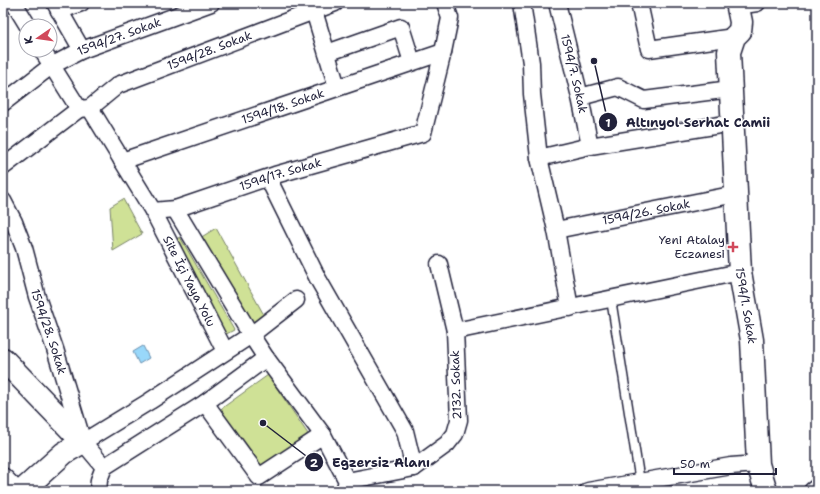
<svg xmlns="http://www.w3.org/2000/svg" width="820" height="494" viewBox="0 0 820 494" font-family="'Shantell Sans',sans-serif">
<style>
.green{fill:#cfe196;stroke:#788268}
.water{fill:#99d8fa;stroke:#698fae}
.lines{fill:none;stroke-linecap:round;stroke-linejoin:round}
.lane-casing{stroke:#22223b;stroke-width:11}
.street-casing{stroke:#22223b;stroke-width:19}
.secondary-casing{stroke:#22223b;stroke-width:25}
.lane{stroke:#fff;stroke-width:8}
.street{stroke:#fff;stroke-width:16}
.secondary{stroke:#fff;stroke-width:22}
.poi-dot{fill:#d1495b;stroke:#fff;stroke-width:1.5}
.labels{text-anchor:middle;dominant-baseline:central;stroke-width:3;stroke-linejoin:round;paint-order:stroke}
.street-label{font-size:12px;fill:#22223b;stroke:#fff}
.poi-label{font-size:12px;fill:#22223b;stroke:#fff;text-anchor:end}
.leader{fill:none;stroke:#22223b;stroke-width:1.5}
.callout-dot{fill:#22223b;stroke:#fff;stroke-width:1.5}
.mark-label{font-size:12px;text-anchor:middle;font-weight:bold;fill:#fff}
.callout-label{font-size:13px;text-anchor:middle;font-weight:bold;fill:#22223b;stroke:#fff;stroke-width:3;stroke-linejoin:round;paint-order:stroke}
</style>
<rect width="100%" height="100%" fill="#fff"/>
<filter id="ink" filterUnits="userSpaceOnUse"><feTurbulence type="fractalNoise" baseFrequency=".025" numOctaves="2"/><feDisplacementMap in="SourceGraphic" scale="8" xChannelSelector="R" yChannelSelector="G"/><feConvolveMatrix kernelMatrix="1 2 1 2 8 2 1 2 1" color-interpolation-filters="sRGB"/></filter>
<g filter="url(#ink)">
<!-- green -->
<path class="green" d="M123,199l19,35 -29,17 -3,-44z
M216,228l48,87 -15,10 -49,-87z
M180,237l54,93 -19,10 -53,-94z
M268,375l40,59 -48,36 -42,-59z"/>
<!-- water -->
<path class="water" d="M143,346l6,12 -10,6 -6,-12z"/>
<g class="lines">
<defs>
<path id="lane" d="M611,299l29,183"/>
<g id="street">
<path d="M14,3l14,23"/>
<path d="M55,3l27,47"/>
<path d="M522,3l9,60 1,31 7,64 17,72 14,78"/>
<path id="s1" d="M557,3l23,94 10,49"/>
<path d="M639,3l10,46 85,-12"/>
<path d="M737,6l20,-3"/>
<path d="M59,11l22,-8"/>
<path d="M314,11l23,76"/>
<path d="M42,50l37,59"/>
<path d="M327,53l74,-26 11,35"/>
<path d="M580,97l38,-10 26,13 87,-11"/>
<path id="s2" d="M3,103l48,-37 31,-16 129,-47"/>
<path id="s3" d="M90,108l28,-23 217,-82"/>
<path id="s4" d="M79,109l11,-1 63,103 22,-2 100,-34 148,-42 20,-81 7,-34 -5,-15"/>
<path d="M539,158l51,-12 142,-23"/>
<path id="s5" d="M122,161l321,-109"/>
<path d="M3,167l76,-58"/>
<path d="M268,178l50,101 87,152 9,37"/>
<path id="s6" d="M3,201l11,21 10,26 13,49 18,52 28,93 21,25"/>
<path id="s7" d="M153,211l72,140"/>
<path id="s8" d="M556,230l180,-36"/>
<path d="M439,264l16,67"/>
<path d="M296,300l-45,35 15,23 57,77 24,46 -3,10"/>
<path d="M205,403l54,74 64,-42"/>
<path d="M83,442l67,-41 101,-66 -76,-126"/>
<path d="M3,476l15,15"/>
<path d="M347,481l67,-13 33,-24 8,-10 4,-14 -4,-89 285,-59"/>
<path d="M98,491l1,-11 5,-13 101,-64 61,-45"/>
<path d="M588,491l143,-25 27,-2"/>
<path d="M812,491l5,-4"/>
</g>
<g id="secondary">
<path id="s9" d="M737,3l4,19 -1,9 -6,6 -5,15 11,220 12,68 6,124 8,27"/>
<path d="M3,359l80,83 -19,11 -42,38"/>
</g>
</defs>
<!-- lane casing -->
<use href="#lane" class="lane-casing"/>
<!-- street casing -->
<use href="#street" class="street-casing"/>
<!-- secondary casing -->
<use href="#secondary" class="secondary-casing"/>
<!-- lane -->
<use href="#lane" class="lane"/>
<!-- street -->
<use href="#street" class="street"/>
<!-- secondary -->
<use href="#secondary" class="secondary"/>
</g>
</g>
<!-- markers -->
<path class="poi-dot" d="M731 241h4v4h4v4h-4v4h-4v-4h-4v-4h4z"/>
<g class="labels">
<!-- street labels -->
<g class="street-label">
<text stroke="none"><textPath href="#s2" startOffset="135">1594/27. Sokak</textPath></text>
<text stroke="none"><textPath href="#s3" startOffset="134">1594/28. Sokak</textPath></text>
<text stroke="none"><textPath href="#s1" startOffset="73">1594/7. Sokak</textPath></text>
<text stroke="none"><textPath href="#s5" startOffset="170">1594/18. Sokak</textPath></text>
<text stroke="none"><textPath href="#s4" startOffset="265">1594/17. Sokak</textPath></text>
<text stroke="none"><textPath href="#s8" startOffset="92">1594/26. Sokak</textPath></text>
<text stroke="none"><textPath href="#s7" startOffset="79">Site İçi Yaya Yolu</textPath></text>
<text stroke="none"><textPath href="#s9" startOffset="307">1594/1. Sokak</textPath></text>
<text stroke="none"><textPath href="#s6" startOffset="139">1594/28. Sokak</textPath></text>
<text transform="translate(456 385) rotate(-92)">2132. Sokak</text>
</g>
<!-- poi labels -->
<g class="poi-label">
<text x="725" y="240">Yeni Atalay<tspan x="725" dy="14">Eczanesi</tspan></text>
</g>
</g>
<!-- callouts -->
<path class="leader" d="M594 61L608 122M263 423L314 462"/>
<g class="callout-dot">
<circle cx="594" cy="61" r="4"/>
<circle cx="263" cy="423" r="4"/>
<circle cx="608" cy="122" r="10"/>
<circle cx="314" cy="462" r="10"/>
</g>
<g class="mark-label">
<text x="608" y="127">1</text>
<text x="314" y="467">2</text>
</g>
<g class="callout-label">
<text x="698" y="127">Altınyol Serhat Camii</text>
<text x="381" y="467">Egzersiz Alanı</text>
</g>
<!-- margin -->
<rect width="820" height="494" fill="none" stroke="#fff" stroke-width="16"/>
<rect x="8" y="8" width="804" height="478" fill="none" stroke="#22223b" stroke-width="1.5" filter="url(#ink)"/>
<!-- north arrow -->
<g transform="translate(38 38) rotate(257)"><circle r="19" fill="#ffffff" stroke="#a7a7b1"/>
<path d="M0-3L7 15L0 10L-7 15Z" fill="#d1495b"/>
<text y="-6" font-size="11" font-weight="bold" text-anchor="middle" fill="#22223b">K</text>
</g>
<!-- scale -->
<path d="M674 468v6h102v-6" fill="none" stroke="#22223b" stroke-width="2"/>
<text x="680" y="468" font-size="12" fill="#22223b" stroke="#ffffff" stroke-width="3" paint-order="stroke">50 m</text>
</svg>
